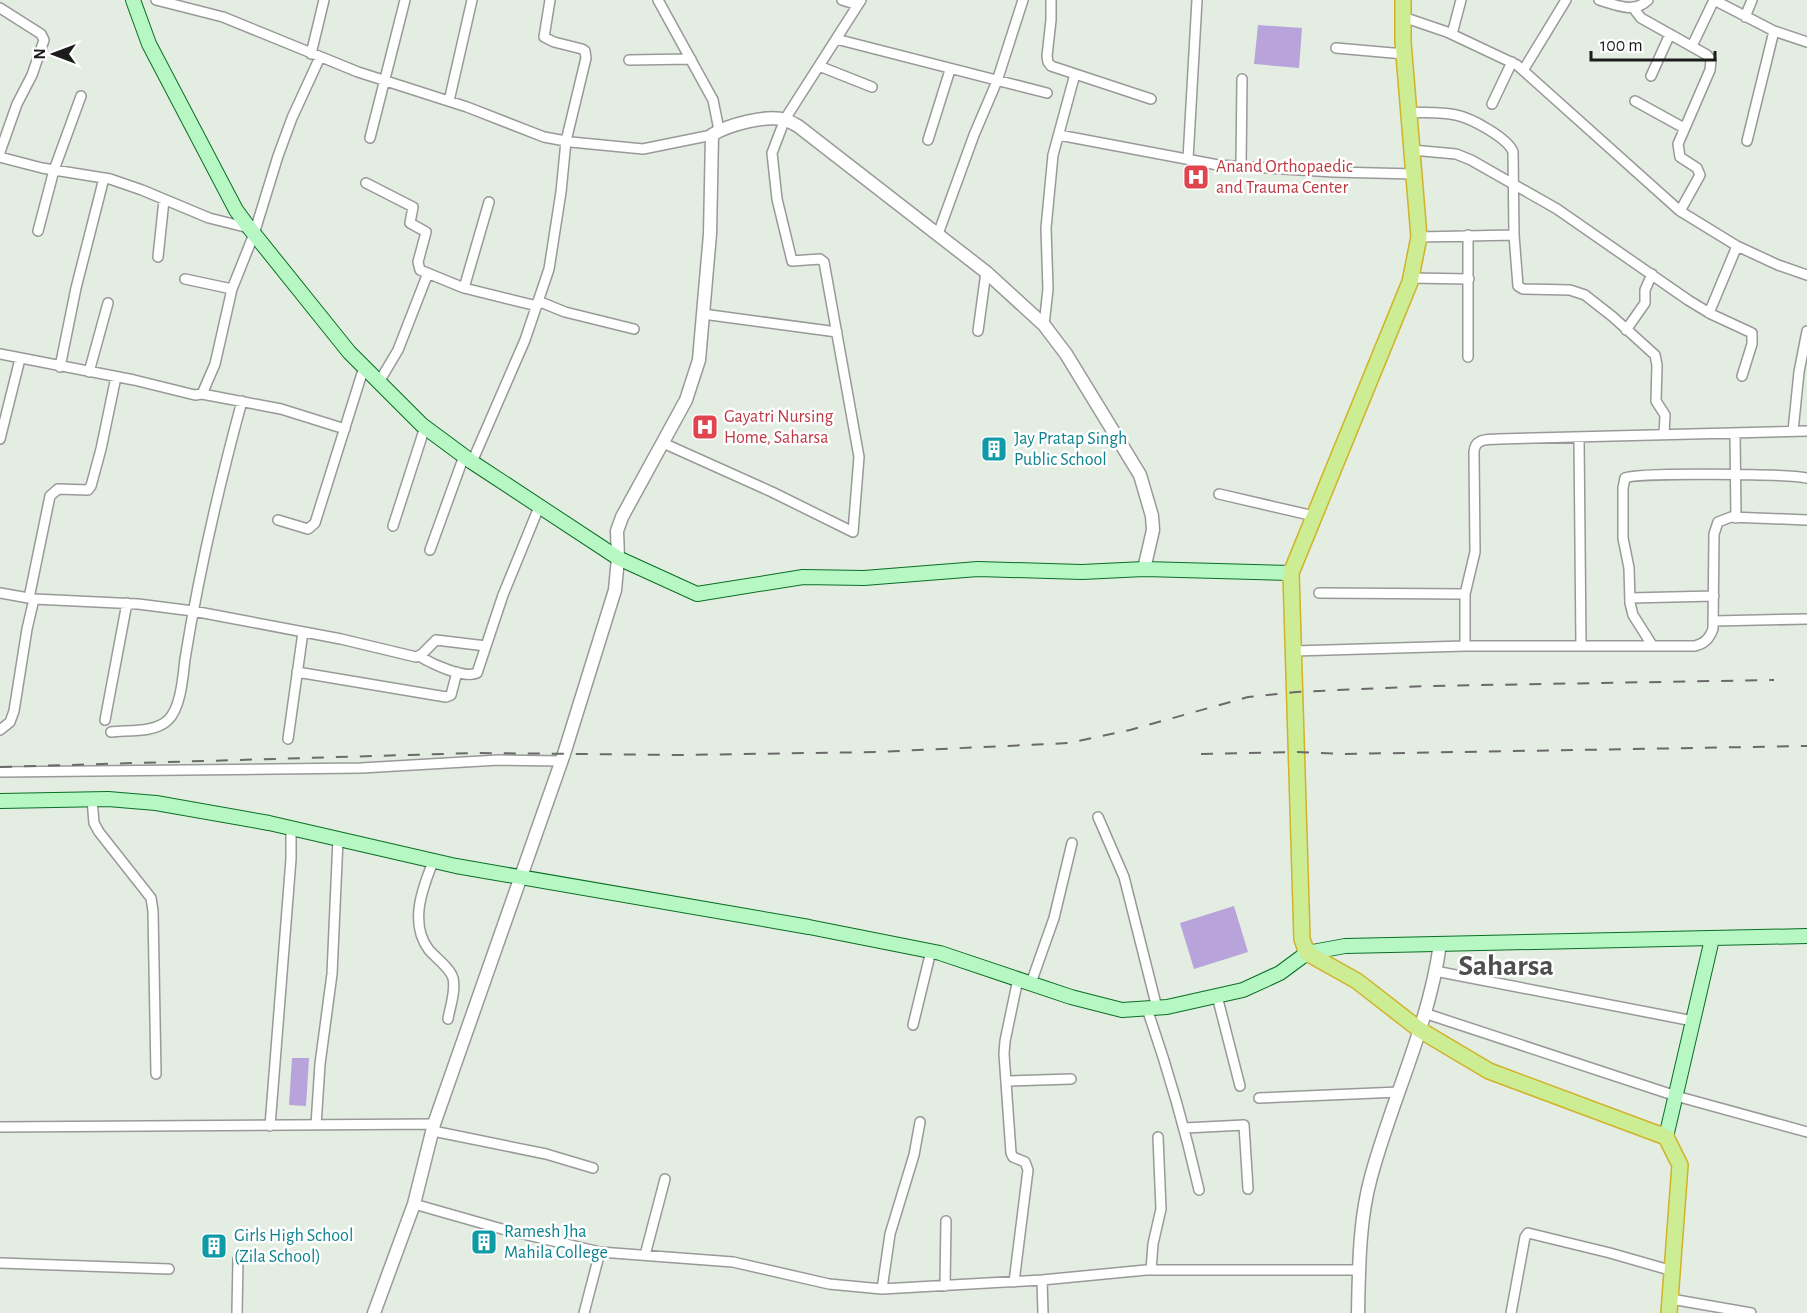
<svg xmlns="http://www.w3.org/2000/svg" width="1807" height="1313" viewBox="0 0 1807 1313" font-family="'Alegreya Sans',sans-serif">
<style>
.water{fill:#b8a3da}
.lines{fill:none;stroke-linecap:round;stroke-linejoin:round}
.minor-casing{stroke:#999;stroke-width:12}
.tertiary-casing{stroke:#999;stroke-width:15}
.secondary-casing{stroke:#086f23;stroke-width:16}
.trunk-casing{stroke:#d2b229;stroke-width:18}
.minor{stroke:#fff;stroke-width:9}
.tertiary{stroke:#fff;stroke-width:12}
.secondary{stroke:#b6f7c4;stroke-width:14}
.trunk{stroke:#cced94;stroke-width:15}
.rail{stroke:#6a6a6a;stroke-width:2;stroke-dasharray:12 12;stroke-linecap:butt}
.labels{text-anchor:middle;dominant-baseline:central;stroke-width:5;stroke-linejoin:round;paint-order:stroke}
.health-label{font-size:18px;fill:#be3a42;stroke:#fff;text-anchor:start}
.culture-label{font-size:18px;fill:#0d838f;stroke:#fff;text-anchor:start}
.town-label{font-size:30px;font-weight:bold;fill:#4f4f4f;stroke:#fff}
</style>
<rect width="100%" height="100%" fill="#e4ede2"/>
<!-- water -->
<path class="water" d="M1258,25l44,3 -3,40 -45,-4z
M1234,906l14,46 -54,17 -14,-46z
M292,1058h17l-3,48 -17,-1z"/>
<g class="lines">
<defs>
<path id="minor" d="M156,0l67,17 135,55 109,35 77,30 27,5 72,7 69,-14
M658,0l55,100 6,30
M842,0l16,5
M1051,0v20l-4,36 1,6 3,4 100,33
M1599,0c17,5 35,14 49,0
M0,8l41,26 3,6 -12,35 -15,29 -17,48
M1634,9l7,9 66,37 4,5 -1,10 -32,74 2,13 17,11 3,7 -20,36
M1403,17l44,15 70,33 163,146 57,35 41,19 29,10
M1745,17l7,-17
M1452,34l9,-34
M836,39l211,54
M1692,46l22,-46 60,31 33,11
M1336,48l68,6
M311,54l13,-54
M629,60l62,-1
M819,66l53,21
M1524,69l42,-69
M1651,76l19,-42
M449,101l23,-101
M1635,101l49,27
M1492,104l20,-42
M1409,112c15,1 32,0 47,3 15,3 52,23 57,37l1,83 4,51 5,3 47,1 15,5 28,22 42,38 2,10 -1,36 9,14 -1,19
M1059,135l159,30 116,7 80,2
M370,138l35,-138
M928,140l22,-70
M1747,141l27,-110
M1412,150l44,4 15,6 86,49 131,91 23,14 41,19v11l-10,32
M0,157l42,11 68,11 32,11 67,28 40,10
M1188,159l9,-159
M1241,167l1,-88
M366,183l47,24 -3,16 16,9 -8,30 2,8 44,18 73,18
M38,231l16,-61 27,-74
M938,234l36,-99 23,-54 26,-81
M1419,237l95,-2
M158,257l6,-57
M1411,278l58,1
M185,279l47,10
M464,288l25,-86
M538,301l27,11 69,17
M1709,313l28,-67
M703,314l134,18
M1044,325l4,-36 -2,-61 7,-73 22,-81
M1626,330l19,-27v-13l7,-16
M978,331l8,-59
M0,354l134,26 61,15 7,-1 13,-30 17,-75 22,-55 24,-78 14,-38 28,-61
M1468,357v-122
M60,367l16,-79 28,-110
M89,372l19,-69
M379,382l19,-32 30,-77
M202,394l79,15 64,20
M1793,431l6,-59 8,-41
M1735,433l1,85
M1579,437l2,209
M0,439l20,-80
M663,443l109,49 81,40 6,-75 -35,-195 -4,-3 -28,2 -15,-62 -5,-46 13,-34 76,-119
M472,462l53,-122 24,-71 12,-77 5,-51 20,-83 -1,-7 -3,-2 -28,-7 -10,-5 6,-37
M1219,494l95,22
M278,520l30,9 7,-6 49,-156
M393,526l32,-99
M430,550l34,-94
M0,593l34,6 104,5 55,7 148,28 75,18 6,-3 14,-14 50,6
M1319,593l146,1
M29,598l21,-102 8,-7 30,1 3,-4 10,-37 15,-72
M1630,598l84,-2
M1714,621l93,-2
M1652,645l-19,-30 -3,-12 -1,-35 -6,-30v-50l2,-10c11,-6 164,-4 182,0
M1465,646v-52l10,-42 -1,-100c1,-14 13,-12 24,-13l309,-8
M1294,651l171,-5h230c10,-3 14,-7 18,-17l1,-95 4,-12 13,-5 76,3
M419,656c13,8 45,23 58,17l26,-78 36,-88
M297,672l149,25 5,-2 6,-23
M105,720l22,-117
M0,730l10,-8 4,-11 13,-82 7,-30
M111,732c17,-2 44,1 57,-12 13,-12 15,-44 17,-61 14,-87 34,-173 57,-258
M288,739l15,-107
M0,772l361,-4 138,-8 63,1
M92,799l2,24 5,9 52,66 2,13 3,163
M1098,817l26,60 33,131
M433,862c-11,27 -24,62 -4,88 7,8 21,18 24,28 3,13 -3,29 -5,41
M1435,971l258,50
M1031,983l23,-65 18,-75
M1217,996l23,90
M1147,1009c21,60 38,120 52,181
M1424,1013l252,83 131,36
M913,1025l18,-74
M1006,1081l65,-2
M1259,1098l140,-6
M316,1125l4,-61 12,-90 6,-135
M270,1126l21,-267v-31
M0,1127l434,-3
M1185,1128l59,-3 4,64
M433,1131l113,23 47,14
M414,1204l88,25 98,23 133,10 96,22 53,5 160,-9 104,-10h213
M645,1255l20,-76
M0,1263l169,6
M1151,1270l2,-26 8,-35 -3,-72
M1042,1280l1,33
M1014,1282l14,-112 -3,-8 -12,-5 -2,-4 -7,-99 1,-13 13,-62
M945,1286l1,-65
M882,1289l8,-55 24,-79 6,-33
M1671,1299l80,14
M237,1313l1,-54
M584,1313l16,-61
M1511,1313l14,-76 3,-4 82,20 63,18"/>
<path id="tertiary" d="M374,1313l40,-109 20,-80 130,-370 51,-164 3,-32 -1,-27 5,-14 64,-117 13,-40 11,-126 2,-99c15,-10 56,-21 73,-15 5,1 9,4 13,6l188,146 58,53 22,29 74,121 12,41 1,14 -9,39
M1358,1313c1,-45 1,-93 13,-136 21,-78 58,-152 69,-233"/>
<path id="secondary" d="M133,0l16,44 87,166 11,15 102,127 73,73 50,37 146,96 79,36 106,-17 61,1 114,-9 104,3 62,-3 147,4
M0,801l108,-2 48,4 113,20 187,43 353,61 131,26 131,44 51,13 45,-3 76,-17 37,-17 27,-20 38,-7 462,-10
M1666,1137l46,-198"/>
<path id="trunk" d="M1403,0v42l16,195 -9,45 -119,291 11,366 5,14 50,28 63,49 69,41 177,66 14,28 -11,148"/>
</defs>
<!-- minor casing -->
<use href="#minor" class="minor-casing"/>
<!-- tertiary casing -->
<use href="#tertiary" class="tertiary-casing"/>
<!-- secondary casing -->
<use href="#secondary" class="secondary-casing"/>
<!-- trunk casing -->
<use href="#trunk" class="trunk-casing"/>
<!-- minor -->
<use href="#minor" class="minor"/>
<!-- tertiary -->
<use href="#tertiary" class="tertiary"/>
<!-- secondary -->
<use href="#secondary" class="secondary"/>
<!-- trunk -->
<use href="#trunk" class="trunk"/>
<!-- rail -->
<path class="rail" d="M1201,754l96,-2 47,2 463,-8
M0,767l476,-14 205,2 196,-3 192,-9 61,-13 118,-33 48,-5 132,-6 346,-6"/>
</g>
<!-- icons -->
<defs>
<symbol id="hospital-square" viewBox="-11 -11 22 22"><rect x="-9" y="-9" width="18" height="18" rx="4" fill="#e0444e" stroke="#fff"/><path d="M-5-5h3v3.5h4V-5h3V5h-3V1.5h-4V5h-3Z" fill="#fff"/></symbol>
<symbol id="building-square" viewBox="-11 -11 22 22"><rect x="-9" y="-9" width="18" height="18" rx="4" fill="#0f9aa8" stroke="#fff"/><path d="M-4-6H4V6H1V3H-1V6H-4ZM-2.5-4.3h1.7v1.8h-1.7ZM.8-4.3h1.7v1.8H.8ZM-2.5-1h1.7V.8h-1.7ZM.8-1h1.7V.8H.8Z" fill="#fff"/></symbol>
</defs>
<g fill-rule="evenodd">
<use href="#hospital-square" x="1181" y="162" width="30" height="30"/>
<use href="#hospital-square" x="690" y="412" width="30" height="30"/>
<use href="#building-square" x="979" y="434" width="30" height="30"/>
<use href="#building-square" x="469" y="1227" width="30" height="30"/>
<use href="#building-square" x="199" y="1231" width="30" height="30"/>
</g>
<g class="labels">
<!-- health labels -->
<g class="health-label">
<text x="1216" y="167">Anand Orthopaedic<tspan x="1216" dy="21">and Trauma Center</tspan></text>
<text x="724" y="417">Gayatri Nursing<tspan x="724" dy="21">Home, Saharsa</tspan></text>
</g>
<!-- culture labels -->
<g class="culture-label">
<text x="1014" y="439">Jay Pratap Singh<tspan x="1014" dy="21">Public School</tspan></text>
<text x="504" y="1232">Ramesh Jha<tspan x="504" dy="21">Mahila College</tspan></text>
<text x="234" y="1236">Girls High School<tspan x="234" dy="21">(Zila School)</tspan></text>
</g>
<!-- town labels -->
<g class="town-label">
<text x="1506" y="966">Saharsa</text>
</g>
</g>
<!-- north arrow -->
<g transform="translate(54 54) rotate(270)" stroke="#ffffff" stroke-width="4.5" paint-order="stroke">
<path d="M0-4.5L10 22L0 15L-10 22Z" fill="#1c1c1c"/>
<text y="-9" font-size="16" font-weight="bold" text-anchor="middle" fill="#1c1c1c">N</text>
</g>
<!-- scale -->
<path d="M1591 51v9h124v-9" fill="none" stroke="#1c1c1c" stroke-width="3"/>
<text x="1600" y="51" font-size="18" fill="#1c1c1c" stroke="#ffffff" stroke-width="4.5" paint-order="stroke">100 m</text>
</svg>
